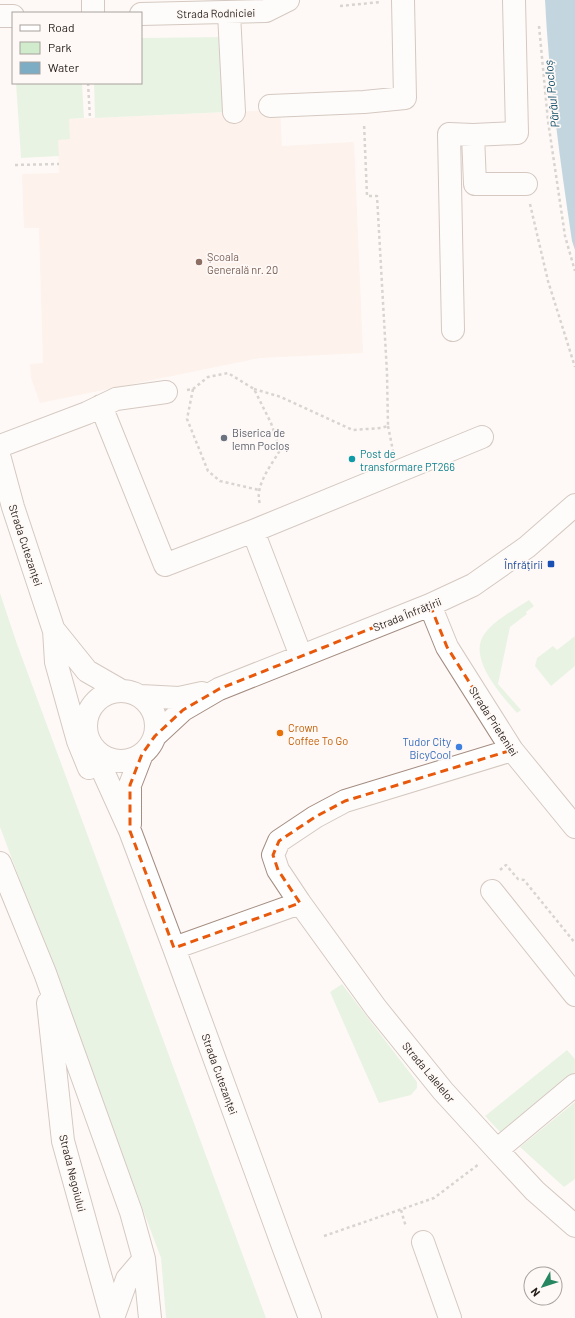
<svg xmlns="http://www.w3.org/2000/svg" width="575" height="1318" viewBox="0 0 575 1318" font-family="Barlow,sans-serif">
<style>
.built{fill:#fce8df}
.green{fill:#d1eccc}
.water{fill:#7dacc5}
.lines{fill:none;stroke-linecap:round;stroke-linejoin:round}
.minor-casing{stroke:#a48d81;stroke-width:24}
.path{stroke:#aca6a2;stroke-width:2.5;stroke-dasharray:3 3;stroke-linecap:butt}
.minor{stroke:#fff;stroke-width:22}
.marked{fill:none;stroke:#e8590c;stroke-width:3;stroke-dasharray:8 5;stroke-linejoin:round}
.education-dot{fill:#8d6e63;stroke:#fef9f6;stroke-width:1.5}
.worship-dot{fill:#6b7280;stroke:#fef9f6;stroke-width:1.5}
.culture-dot{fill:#0f9aa8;stroke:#fef9f6;stroke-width:1.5}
.transit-dot{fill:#1a4fb4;stroke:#fef9f6;stroke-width:1.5}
.food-dot{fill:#e8710a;stroke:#fef9f6;stroke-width:1.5}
.shop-dot{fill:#3f7fe0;stroke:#fef9f6;stroke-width:1.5}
.labels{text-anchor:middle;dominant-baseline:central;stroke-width:3.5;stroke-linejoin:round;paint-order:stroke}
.street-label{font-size:11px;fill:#241c17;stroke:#fef9f6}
.education-label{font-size:11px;fill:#785e54;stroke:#fef9f6;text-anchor:start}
.worship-label{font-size:11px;fill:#5b616d;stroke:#fef9f6;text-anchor:start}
.culture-label{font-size:11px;fill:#0d838f;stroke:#fef9f6;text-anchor:start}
.transit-label{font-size:11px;fill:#164399;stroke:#fef9f6;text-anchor:end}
.food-label{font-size:11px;fill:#c56008;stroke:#fef9f6;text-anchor:start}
.shop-label{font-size:11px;fill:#366cbe;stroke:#fef9f6;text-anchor:end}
.water-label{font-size:12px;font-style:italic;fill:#15516c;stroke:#fef9f6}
</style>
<rect width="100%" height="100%" fill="#fef9f6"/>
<!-- built -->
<path class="built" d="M280,110l2,36 72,-4 9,211 -103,5 -220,45 -9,-25 -1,-14 13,-1 -4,-135h-15l-2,-54 37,-1 -1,-34 11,-20z"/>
<!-- green -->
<path class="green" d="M221,37l6,75 -132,6 -1,-35h47v-45z
M16,83h66l2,35 -15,1 1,20 -12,1 1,16 -38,2z
M0,593l17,51 249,674h-100l-5,-60 -161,-431z
M529,600l5,6 -8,6 1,2 -17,13 -12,57 23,26 -4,3c-15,-17 -51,-56 -32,-80 11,-14 29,-23 44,-33z
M575,636v30l-24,20 -16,-20 2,-8 16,-12 4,4z
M342,984l75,98v6l-6,7 -32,8 -49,-111z
M567,1050l8,9v14l-74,60 -16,-17z
M575,1102v77l-11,8 -44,-40z"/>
<!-- water -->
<path class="water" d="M545,0h30v250l-3,-9c-12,-80 -23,-160 -27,-241z"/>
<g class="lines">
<defs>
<path id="minor" d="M93,0v13
M514,0l3,133 -44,2 2,49h51
M229,13l5,99
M141,14l125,-3 22,-11
M0,16h13
M270,106l94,-4 41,-4 -2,-98
M453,330l-4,-196 24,1
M101,406l64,159 88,-34 229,-94
M0,446l87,-33 29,-14 50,-7
M0,459l13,48 45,136
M253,531l48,125
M430,605l17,42 65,103 63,77
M54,630l2,32 22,79 11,27
M54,630l33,41 33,19
M86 726a35 35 0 1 1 70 0a35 35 0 1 1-70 0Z
M141,696l38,2 23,-5
M155,736l28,-26 36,-21 211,-84 43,-20 54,-38 48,-42
M92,747l38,84 44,117 110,301 26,69
M512,750l-167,51 -30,16 -36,24 -6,14 5,15 22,33 76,105 67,83 54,59 38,41 40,35
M130,824v-39l12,-31
M0,863l45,110 86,239 13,47 6,59
M492,891l83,104
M174,948l126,-45
M48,1003l15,138 49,177
M497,1150l78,-65
M423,1242l27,76
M113,1318l14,-39 17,-20"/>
</defs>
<!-- minor casing -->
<use href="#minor" class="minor-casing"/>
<!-- path -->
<path class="path" d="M340,6l41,-4
M539,26l9,95 17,115 10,35
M88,83l2,35
M15,165l44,-1
M530,204l18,77 27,86
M193,389l-6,30 21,52 12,10 39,9
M254,389l27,8 72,33 28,-2 7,-2 -1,-53 -10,-177h-10l-3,-73
M187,390l6,-1 15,-12 20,-4 26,16 17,34 9,27c-9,16 -26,36 -20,54
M388,426l5,25
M500,870l6,-5 12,14 6,1 51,63
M401,1210l5,17
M324,1236l110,-38 45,-34"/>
<!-- minor -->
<use href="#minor" class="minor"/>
</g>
<!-- marked area -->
<path d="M0 0H575V1318H0ZM430,605l17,42 65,103 -167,51 -30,16 -36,24 -6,14 5,15 22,33 -126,45 -44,-117v-46l12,-31 13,-18 28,-26 36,-21z" fill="#fef9f6" fill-opacity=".55" fill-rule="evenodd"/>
<path class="marked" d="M430,605l17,42 65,103 -167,51 -30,16 -36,24 -6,14 5,15 22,33 -126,45 -44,-117v-46l12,-31 13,-18 28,-26 36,-21z"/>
<!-- markers -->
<circle class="education-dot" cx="199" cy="262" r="4"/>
<circle class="worship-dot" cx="224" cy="438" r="4"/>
<circle class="culture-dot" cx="352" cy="459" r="4"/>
<rect class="transit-dot" x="547" y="560" width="8" height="8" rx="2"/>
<circle class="food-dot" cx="280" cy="733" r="4"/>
<circle class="shop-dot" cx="459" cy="747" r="4"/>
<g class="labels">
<!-- street labels -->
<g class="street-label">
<text transform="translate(216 13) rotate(-1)">Strada Rodniciei</text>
<text transform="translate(26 545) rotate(72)">Strada Cutezanței</text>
<text transform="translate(407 614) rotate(-22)">Strada Înfrățirii</text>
<text transform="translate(494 721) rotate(57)">Strada Prieteniei</text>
<text transform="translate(429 1072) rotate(50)">Strada Lalelelor</text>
<text transform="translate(220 1074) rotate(70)">Strada Cutezanței</text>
<text transform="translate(73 1173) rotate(76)">Strada Negoiului</text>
</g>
<!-- education labels -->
<g class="education-label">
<text x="207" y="256">Școala<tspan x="207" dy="13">Generală nr. 20</tspan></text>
</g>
<!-- worship labels -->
<g class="worship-label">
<text x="232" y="432">Biserica de<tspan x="232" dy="13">lemn Pocloș</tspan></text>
</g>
<!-- culture labels -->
<g class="culture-label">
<text x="360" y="453">Post de<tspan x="360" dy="13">transformare PT266</tspan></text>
</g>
<!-- transit labels -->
<g class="transit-label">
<text x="543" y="564">Înfrățirii</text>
</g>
<!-- food labels -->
<g class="food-label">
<text x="288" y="727">Crown<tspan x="288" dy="13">Coffee To Go</tspan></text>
</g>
<!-- shop labels -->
<g class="shop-label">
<text x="451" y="741">Tudor City<tspan x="451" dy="13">BicyCool</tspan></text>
</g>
<!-- water labels -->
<g class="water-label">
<text transform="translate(551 94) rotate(-96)">Pârâul Pocloș</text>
</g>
</g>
<!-- legend -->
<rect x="12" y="12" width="130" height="72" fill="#fef9f6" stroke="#a7a19d"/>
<rect x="20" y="25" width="20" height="6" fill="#ffffff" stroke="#a7a19d"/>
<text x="48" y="32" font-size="12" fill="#241c17">Road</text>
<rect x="20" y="42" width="20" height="12" fill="#d1eccc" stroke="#a7a19d"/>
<text x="48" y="52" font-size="12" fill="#241c17">Park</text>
<rect x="20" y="62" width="20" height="12" fill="#7dacc5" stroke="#a7a19d"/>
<text x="48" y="72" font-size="12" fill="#241c17">Water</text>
<!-- north arrow -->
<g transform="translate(543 1286) rotate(231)"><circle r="19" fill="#fef9f6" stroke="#a7a19d"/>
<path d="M0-3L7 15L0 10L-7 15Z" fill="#25865f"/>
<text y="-6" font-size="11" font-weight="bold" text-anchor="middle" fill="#241c17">N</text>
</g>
</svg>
